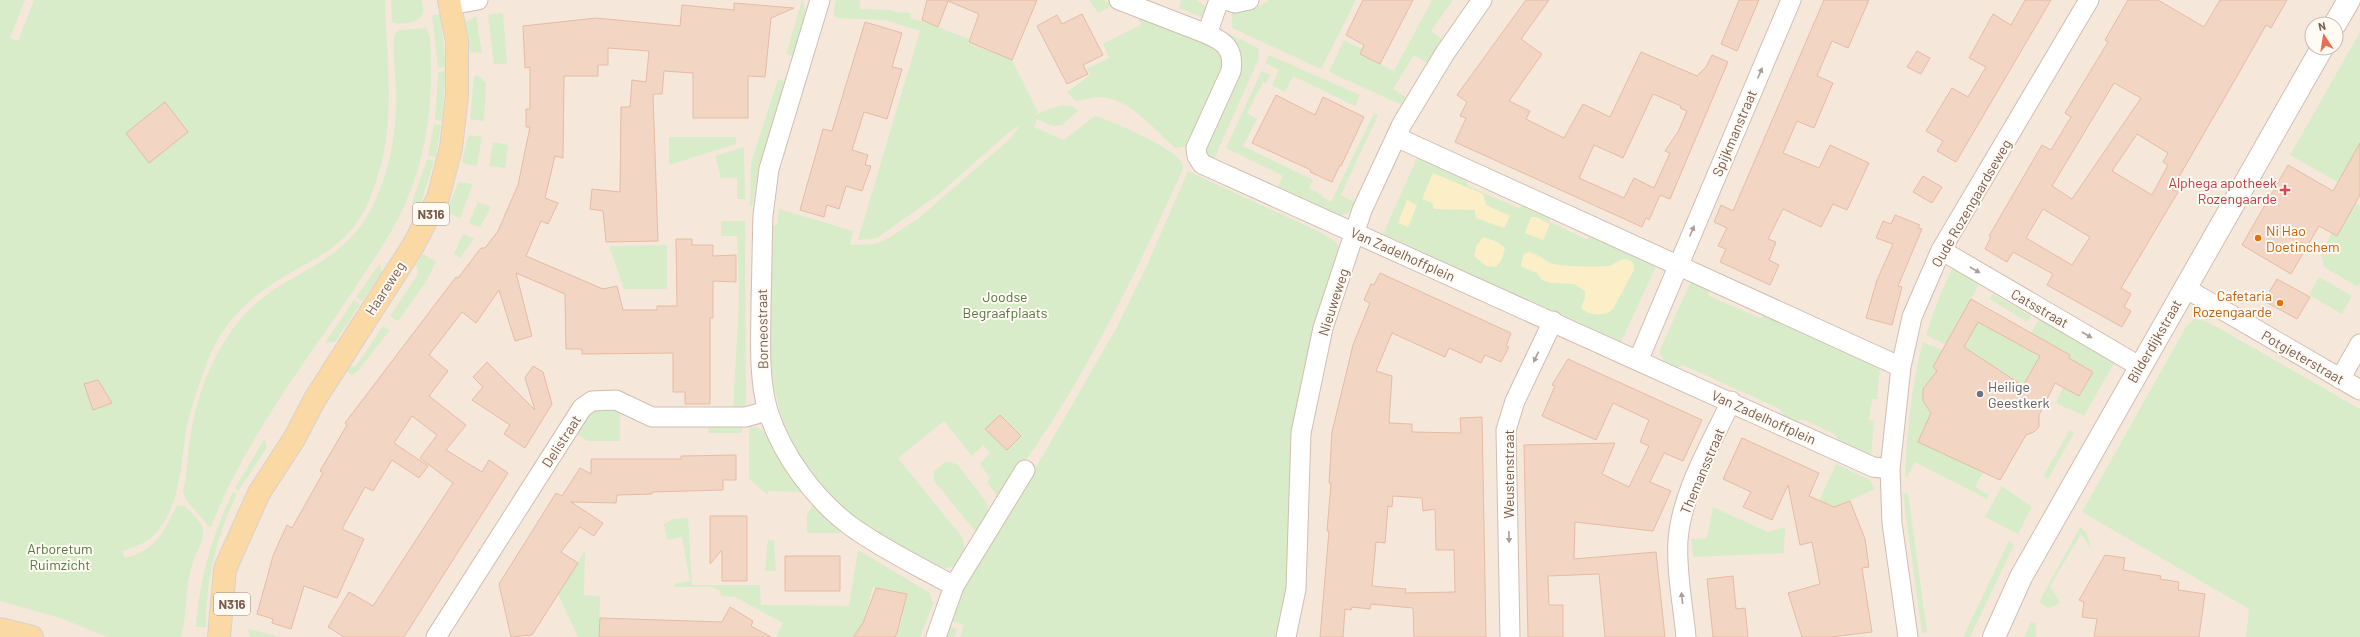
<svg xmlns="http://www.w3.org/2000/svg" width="2360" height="637" viewBox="0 0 2360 637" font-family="Barlow,sans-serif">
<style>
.residential{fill:#f5e8da;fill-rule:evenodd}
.green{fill:#d8ecc9}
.sand{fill:#fcefc7}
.building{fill:#f3d5c3;stroke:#e6bba3;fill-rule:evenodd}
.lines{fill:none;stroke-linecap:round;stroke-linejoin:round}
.minor-casing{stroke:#d1beb0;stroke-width:21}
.tertiary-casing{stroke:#d1beb0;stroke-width:24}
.primary-casing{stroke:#dad1cd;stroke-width:24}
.minor{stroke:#fff;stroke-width:19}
.tertiary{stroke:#fff;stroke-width:22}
.primary{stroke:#fbd9a5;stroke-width:22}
.oneway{fill:#af9d94}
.health-dot{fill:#e0444e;stroke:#fffaf3;stroke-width:1.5}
.food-dot{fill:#e8710a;stroke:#fffaf3;stroke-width:1.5}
.worship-dot{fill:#6b7280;stroke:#fffaf3;stroke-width:1.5}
.labels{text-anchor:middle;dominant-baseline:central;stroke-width:4;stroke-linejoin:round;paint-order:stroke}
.shield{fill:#fffaf3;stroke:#a28b7f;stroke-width:1}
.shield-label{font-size:13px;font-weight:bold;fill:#7a5c4d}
.street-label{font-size:14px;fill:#7a5c4d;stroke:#fffaf3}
.health-label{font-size:14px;fill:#be3a42;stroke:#fffaf3;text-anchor:end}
.food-label{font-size:14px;fill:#c56008;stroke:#fffaf3;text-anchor:start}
.park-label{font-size:14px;fill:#537a41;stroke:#fffaf3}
.worship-label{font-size:14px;fill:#5b616d;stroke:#fffaf3;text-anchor:start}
</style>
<rect width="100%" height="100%" fill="#fdf6ec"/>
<!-- residential -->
<path class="residential" d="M0,0h2360v637h-2360zM2312,24h24v24h-24z"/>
<!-- green -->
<path class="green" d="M0,0h25l-15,38 8,3 16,-41h351c2,70 13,131 -15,198 -22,54 -61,60 -102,89 -23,15 -45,39 -56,64 -8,16 -21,57 -25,75 -7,38 -5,82 -35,111 -8,7 -20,11 -30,14l3,7c31,-8 39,-26 52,-53l8,1c6,7 17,15 18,24 2,10 -7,22 -10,32 -9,26 -5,51 -12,75h-74l-44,-18 -63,-18z
M391,0h31c0,4 2,9 1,13 -3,10 -23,13 -31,9z
M802,0c9,15 -5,41 -10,56l-6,-2z
M836,0h24v9l32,1 2,2 16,1 1,6 11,2 47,18 -1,4 44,17 26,52 -5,4c11,-5 36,-18 45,-5l-16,14 -10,1 -15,-7 -3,8 30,13 31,-24c18,5 75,31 85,44 2,3 3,6 3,9 -52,115 -107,229 -185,329l-11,-16 3,-4 -10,-14 10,-11 -7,-8 -11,11 -28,-35 -46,37 64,79c7,17 -5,36 -24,30 -17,-5 -56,-31 -71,-41 -114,-83 -98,-176 -97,-301h7l2,-16 74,22 -3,14 26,-1 16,-8 27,-18 92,-80 9,-13 -13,9 -68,60 -62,44 -19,2 62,-209 -35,-11 -48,-2 -4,-4z
M1089,0h15l10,5 -16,8z
M1181,0h15l12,8 -3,10 -26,-10z
M1269,0h87l-35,69 -89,-41v-16l23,-3z
M1432,0h21l-22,31 12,9 -15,23 -14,-8 -21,34 14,9 -3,8 -75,-34 15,-32 18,9 -2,5 34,17z
M503,13l4,51h-13l-6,-49z
M1136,13l80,32 7,12v15l-30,73 -18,3c-21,-19 -45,-49 -74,-51 -8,0 -17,3 -25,4l-9,-9 23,-17 -3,-7 22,-10 -6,-14 38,-19z
M440,14l6,53 -8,1 -6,-53z
M476,16l6,37 -12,-1 -4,-30z
M426,28c7,9 4,30 5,41 1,44 -7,92 -25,133 -15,35 -39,66 -59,98 -49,72 -105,146 -136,227l-3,-1c-6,-10 -25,-25 -25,-35 5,-17 4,-35 7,-53 7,-45 25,-92 56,-125 41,-44 97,-45 127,-108 18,-36 24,-74 23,-114 0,-19 -5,-39 -1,-57l4,-4z
M1219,29l39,19 1,10 -46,103 -8,-7 1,-16 31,-62z
M2360,32v163l-70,-40z
M1269,55l91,40 -5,11 -62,-30 -8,16 -13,-7 7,-15 -13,-7 -4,8 8,4 -4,8 -3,-1 -16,31 10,6 -14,27 70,34 -4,8 13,7v2l9,5 43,-89 4,2 -37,80 16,8 -10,11 -10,2 -61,-26 7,-14 -57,-28z
M446,71l-4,50 -7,-1 3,-48z
M474,76h5l7,7 -2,38 -14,-2z
M778,79l7,2 -27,91 -6,35 -2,-1 1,-43z
M434,124l7,1 -5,32 -8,-1z
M471,135l11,2 -5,29 -12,-2 -3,-3 6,-24z
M669,137h67v7l-67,21z
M493,142l15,3 -3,23 -16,-2z
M744,147l1,52h-8v-21h-16l-6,-22z
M1418,156l47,21 3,9 50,22 9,-3 22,10 1,7 36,17 8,-4 63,29 -36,78 -238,-108z
M427,159l7,2 -14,45 -8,-3z
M1188,171l136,63 12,8 4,8 -19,61 -41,326h-320l4,-12 -16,-5 25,-53 62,-98 82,-142 31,-64z
M458,182l15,2 -13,34 -13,-6z
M478,202l13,5 -11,20 -11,-4z
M2355,203l5,3v77l-2,4 -34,-20 -3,-14 11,-20z
M723,221h22l1,184 -13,4 6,-110 -2,-63h-16v-13z
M463,234l11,5 -14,19 -6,-4z
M667,245v44h-43l-15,-43z
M423,254l13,8 -11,21 -27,38 -8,-5 28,-42 -2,-9z
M380,263l2,10 -20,28 -6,-4z
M1953,267l29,12 -36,66 -20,-10 14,-40z
M2319,277l33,19 -10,18 -33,-19z
M1692,279l15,6 2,11 51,22 10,-4 110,51 -3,34h-5l-3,21 5,1 -3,34 -33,-14 -2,-6 -33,-16 -8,3 -12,-5 -3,-8 -97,-44 -7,3 -14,-6 1,-4 -4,-6z
M1993,294l38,22 -4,6 -37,-23z
M354,300l6,4 -25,38 -10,1z
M2042,314l75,44 -33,58 -28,-13 7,-16 -32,-54z
M2195,319l10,2 12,6 143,82v228h-114l3,-28 -167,-97 105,-187z
M1978,321l62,35 -16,27 -3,2 -51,-34 -8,-2z
M383,326l7,4 -33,42 -5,3 -8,-5 2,-3 10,-1z
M1923,342l19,8 42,121 -9,16 14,8 -2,4 -72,-37 -8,15h-2c2,-46 6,-91 18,-135z
M2321,375l35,20 -3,4 -34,-20z
M593,410l25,1 2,3v27h-32l-13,-8 13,-20z
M749,425l14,5 39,62 -34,-1v4l-19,-16z
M709,426h33v7h-34z
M2070,430l4,3 -26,46 -5,-3z
M265,438l2,9 -28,43 -4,-2z
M945,462h5l8,3 29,38 1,11 -11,17h-2l-41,-50v-10z
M1836,464l34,16 5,9 -64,29z
M2002,486l30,21 -14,27 -33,-17z
M233,492l4,2c-21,43 -31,85 -31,133h-10c3,-47 16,-93 37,-135z
M1908,493l19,139 -5,1 -19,-139z
M813,504l30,27 -3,2h-33v-18z
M1713,507l55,25 17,-5 -1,26 -91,4 -2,-18 16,-1z
M688,518l4,67h68l1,20 88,1 9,-56 72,43 3,11 -13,33h-25l6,-14 6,-29 -34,-7 -10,36 -11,14h-76l7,-14 -48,-26 -14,-1 -1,-5 -8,-4h-37l-1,-3 16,-3 -8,-44 -15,3 -3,-16 9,-5z
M2080,527l7,6 4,16 -10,-15 -31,52 10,16 -5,4 -7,2 -9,-6z
M768,540h6l2,31h-11z
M2009,541l5,4 -44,92h-7z
M585,550l-1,45 16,1 -1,41h-21l-20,-43z
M2031,622l5,1v14h-12z
M947,625l10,4 -3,8h-12z
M248,629l33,8h-31z"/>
<!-- sand -->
<path class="sand" d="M1433,173l50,21 3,11 24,11 -6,12 -28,-10 -1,-8 -41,-1 -2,-6 -10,-4z
M1407,200l10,5 -9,22 -10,-4z
M1531,217h5l14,7 -7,16 -18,-7z
M1483,237l14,5 8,6 -3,11 -6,8 -10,-1 -12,-10 3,-11z
M1529,252c11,4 10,4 19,10 8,5 48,5 59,4 12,-2 16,-13 27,-2v6l-21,39c-9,8 -23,7 -32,-1l4,-11v-6l-11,-7 -23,-1 -9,-3 -5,-7 -15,-6 -1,-3 3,-10z"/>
<!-- building -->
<path class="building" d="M927,0h110l-25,60 -43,-18 10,-28 -31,-13 -10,26 -16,-7z
M1363,0h50l-33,64 -20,-10 4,-9 -18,-10z
M1526,0h23l-28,39 21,15 -33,47 21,10 -4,8 38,19 19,-34 27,13 31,-65 56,24 9,-9 6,-12 16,7 -58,137 -10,-4 -11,25 -3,-2 -4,9 -187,-85 11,-24 -6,-2 7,-14 -10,-7zM1653,94l28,12 -1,2 7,3 -9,21 -13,19 5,2 -16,35 -20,-10 -10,20 -45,-20 15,-33 29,13z
M1739,0h20l-22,51 -16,-7z
M1824,0h45l-21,48 -16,-7 -15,35 16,7 -19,45 -17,-7 -14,32 36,15 11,-23 39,18 -22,47 -14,-6 -12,23 -38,-18 -15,30 8,3 -7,18 10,5 -9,20 -50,-23 6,-13 -8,-3 9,-18 -13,-6 7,-17 12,6z
M2025,0h26l-95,162 -19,-11 6,-10 -17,-10 26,-43 16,9 18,-30 -17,-9 24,-44 18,11z
M2128,0h30l46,27 16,-27h67l-16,28 -5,-3 -18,32 -76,132 6,3 -57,96 10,6 -7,13 7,4 -9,16 -75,-42 6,-11 -40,-22 -6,10 -22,-13 6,-12 -2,-1 53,-91 9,5 20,-33 -6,-4 43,-71 -3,-2zM2114,83l27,15 -69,101 -20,-13zM2137,134l31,19 -5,9 5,3 -16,30 -40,-24zM2043,209l47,28 -18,28 -46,-27z
M734,3l60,5 -23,10 -6,59 -17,-1v42h-55v-45l-29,-2 -2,23h-9l5,147 -52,1 -3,-31 -13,-2 2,-20 28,3 1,-85h9l2,-27 14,2 3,-31 -41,-3v17h-10v11h-34l-1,82 -8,-2 -10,42 13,5 -10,21 -7,-3 -15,35 77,33 14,-3 6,24h34v-4h20l-1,-67h16v6h21v11l23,-1v27l-23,-1v37h-3v86h-25v-12h-12v-39l-91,1v-5h-16l-1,-55 -49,-21 16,63 -17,5 -16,-51 -23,33 -14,-11 -33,43 19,16 -19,25 37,29 -20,25 36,22 7,-12 19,13 -104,164h-60l-16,-10 21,-35 24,14 80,-123 -33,-25 17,-23 -25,-19 -18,27 34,23 -9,12 -27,-18 -19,31 -8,-4 -23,42 22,10 -27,59 -33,-12 -13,43 -19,-6 1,-4 -16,-5 16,-58 7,-16 7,-15 5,3 31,-55 -3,-2 27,-46 -2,-2 111,-146 2,1 23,-30h4l13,-17 20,-46 12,-58h-4v-18h4v-42l-5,1 -2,-42 73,-8 84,8 2,-21 52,5z
M1082,14l21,41 -20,10 5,9 -21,10 -30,-58 20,-11 5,9z
M865,22l37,11 -10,34 10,2 -15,50 -23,-7 -12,38 16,5 -3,10 6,1 -9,25 -16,-5 -7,23 -12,-4 -3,12 -24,-7 23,-81 9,2z
M1917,51l13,7 -9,16 -14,-7z
M1276,95l39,20 8,-18 41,20 -23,49 -1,-1 -8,17 -22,-10 1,-2 -59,-27z
M165,102l23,30 -39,31 -23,-30z
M2360,143v52l-23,41 -18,-10 -28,48 -49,-29 46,-80 45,26z
M1923,176l19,11 -10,16 -19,-11z
M1895,215l25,10 -2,3 4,1 -24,57 4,1 -10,38 -26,-7 11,-38 16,-36 -17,-6 7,-17 8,3z
M1380,273l131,60 -5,13 3,1 -8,15 -16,-7 -4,8 -32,-15 -4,9 -53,-24 -16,38 16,5 -3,47 23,1v8l49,1 -1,-15 22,-1 4,220h-72l-1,-29 -42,-4 -1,5 -18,-2 -1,3 -6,-1 -2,28h-23l9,-106h-2l4,-48h-2l3,-51 21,-87 17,-42 -6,-3 7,-16 3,1zM1393,496l29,2 1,13 12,-2 1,41h18l1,42 -50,1 1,-4 -34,-3 4,-44 9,1 3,-37 4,1z
M2277,279l33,18 -13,22 -33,-18z
M1971,299l99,56 -1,3 24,14 -14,24 -24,-13 -16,32v12l-5,5 -8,3 -26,45 -82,-38 13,-29 -8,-12v-12l14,-18 -4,-4zM1978,322l62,34 -17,30 -59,-39z
M1568,359l134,61 -19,41 -19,-8 -14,29 21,9 -18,40 -78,-9 -1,37 82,-7 9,85h-60l-6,-63 -51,2 1,29h14v32h-35l-4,-192 91,-2 -13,31 27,13 20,-41 -9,-4 9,-22 -36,-17 -17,37 -54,-24 13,-30 -3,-1z
M487,362l48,48 -10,-32 8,-12 10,6 9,32 -27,44 -21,-14 6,-9 -38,-25 11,-13 -10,-10z
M98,380l14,23 -19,7 -9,-26z
M1000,415l21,21 -14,14 -22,-21z
M1742,438l77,35 -10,23 25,11 16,-6 15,38 4,28 -7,1 10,64 -41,5h-29l-14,-44 32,-9 -8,-42 -12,3 -12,-60 -16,35 -29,-13 8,-15 -28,-13z
M736,455v25h-13v10l-71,2v2l-35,1 -1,8 -45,-1 32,21 -9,13 -14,-9 -19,25 17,11 -46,72 -21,2 -12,-53 57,-91 6,3 18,-28 11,6v-15h90v-3z
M710,516h37v65h-25v-31l-12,14z
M2105,555l20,3 -2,12 38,6 -1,3 19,3 -1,8 27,4 -6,43h-105l3,-18 -15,-2 2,-15 -5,-2z
M785,556h55v35h-55z
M1733,576l3,33 9,-1 3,29h-35l-6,-58z
M876,588l31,6 -10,39 -2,4h-42l10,-14z
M730,607l23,14 -2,5 20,11h-172l1,-19 122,4z"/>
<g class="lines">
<defs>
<path id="minor" d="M820,0l-51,169 -6,46c-1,29 -1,58 -2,88 0,35 -3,74 7,108 14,44 47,89 84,116 32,23 68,40 102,59l71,-116
M1119,0l88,34
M1219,0l-12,34c19,8 27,16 24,37l-35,77 1,8 5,8 671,303 17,2
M1226,0l9,3 14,-3
M450,5l28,-5
M1396,137l505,230
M1941,250l198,116
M2185,288l175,102
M1638,361l153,-361
M2340,379l20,-35
M436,637l146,-229 10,-7 24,-1 36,17h93l23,-6
M936,637l18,-51
M1286,637l10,-48 5,-156 22,-105 39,-118 40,-86 43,-71 37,-53
M1510,637l-4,-207 9,-29 38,-80
M1686,637c-3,-32 -10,-65 -8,-97 4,-49 33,-95 53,-139
M1908,637l-16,-114 -2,-54 11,-102 11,-50 29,-67 148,-250"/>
<path id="tertiary" d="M2335,24l14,-24
M1994,637l27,-60 301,-529"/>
<path id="primary" d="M0,629l32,8
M219,637l6,-68 34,-76 35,-54 21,-40 98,-153 25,-48 13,-50 6,-53v-53l-8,-42"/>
</defs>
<!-- minor casing -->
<use href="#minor" class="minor-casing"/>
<!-- tertiary casing -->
<use href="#tertiary" class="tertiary-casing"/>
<!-- primary casing -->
<use href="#primary" class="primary-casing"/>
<!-- minor -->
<use href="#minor" class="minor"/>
<!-- tertiary -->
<use href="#tertiary" class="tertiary"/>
<!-- primary -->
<use href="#primary" class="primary"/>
</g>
<!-- one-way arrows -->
<defs><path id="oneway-solid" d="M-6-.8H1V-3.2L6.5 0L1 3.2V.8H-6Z"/></defs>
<g class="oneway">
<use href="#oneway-solid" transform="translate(1760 73) rotate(-67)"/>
<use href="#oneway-solid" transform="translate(1692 231) rotate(-67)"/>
<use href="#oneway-solid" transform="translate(1975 270) rotate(30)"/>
<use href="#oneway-solid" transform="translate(2087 335) rotate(30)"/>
<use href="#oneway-solid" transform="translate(1536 357) rotate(115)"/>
<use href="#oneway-solid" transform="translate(1509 537) rotate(89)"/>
<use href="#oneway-solid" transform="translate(1682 598) rotate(-96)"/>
</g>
<!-- markers -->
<path class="health-dot" d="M2283 184h4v4h4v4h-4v4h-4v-4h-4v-4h4z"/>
<g class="food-dot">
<circle cx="2258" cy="238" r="4"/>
<circle cx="2280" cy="303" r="4"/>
</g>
<circle class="worship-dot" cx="1980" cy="394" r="4"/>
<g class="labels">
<!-- shield labels -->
<g class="shield">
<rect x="413" y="203" width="36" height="22" rx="3"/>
<rect x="214" y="593" width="36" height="22" rx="3"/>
</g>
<g class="shield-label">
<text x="431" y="214">N316</text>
<text x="232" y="604">N316</text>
</g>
<!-- street labels -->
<g class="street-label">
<text transform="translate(1734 133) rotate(-67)">Spijkmanstraat</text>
<text transform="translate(1971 203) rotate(-60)">Oude Rozengaardseweg</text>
<text transform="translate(1403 254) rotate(24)">Van Zadelhoffplein</text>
<text transform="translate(385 288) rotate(-57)">Haareweg</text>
<text transform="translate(1333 302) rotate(-72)">Nieuweweg</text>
<text transform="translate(2040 308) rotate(30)">Catsstraat</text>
<text transform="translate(762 329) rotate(-91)">Borneostraat</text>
<text transform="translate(2154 341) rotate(-60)">Bilderdijkstraat</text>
<text transform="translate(2303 357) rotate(30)">Potgieterstraat</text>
<text transform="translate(1764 417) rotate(24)">Van Zadelhoffplein</text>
<text transform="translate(561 441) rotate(-57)">Delistraat</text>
<text transform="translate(1702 471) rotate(-67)">Themansstraat</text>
<text transform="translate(1508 474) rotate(-90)">Weustenstraat</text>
</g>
<!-- health labels -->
<g class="health-label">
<text x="2277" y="182">Alphega apotheek<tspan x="2277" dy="16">Rozengaarde</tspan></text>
</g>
<!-- food labels -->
<g class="food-label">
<text x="2266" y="230">Ni Hao<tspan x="2266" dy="16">Doetinchem</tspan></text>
<text x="2272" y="295" text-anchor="end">Cafetaria<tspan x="2272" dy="16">Rozengaarde</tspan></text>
</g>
<!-- park labels -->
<g class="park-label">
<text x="1005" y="296">Joodse<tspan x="1005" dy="16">Begraafplaats</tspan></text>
<text x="60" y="548">Arboretum<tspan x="60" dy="16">Ruimzicht</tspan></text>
</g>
<!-- worship labels -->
<g class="worship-label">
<text x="1988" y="386">Heilige<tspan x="1988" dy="16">Geestkerk</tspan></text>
</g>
</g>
<!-- north arrow -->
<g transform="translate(2324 36) rotate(348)"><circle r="19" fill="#fffaf3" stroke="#cabbb1"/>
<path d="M0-3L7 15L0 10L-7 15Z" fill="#e76f51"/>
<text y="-6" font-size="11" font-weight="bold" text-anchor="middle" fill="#7a5c4d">N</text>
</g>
</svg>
